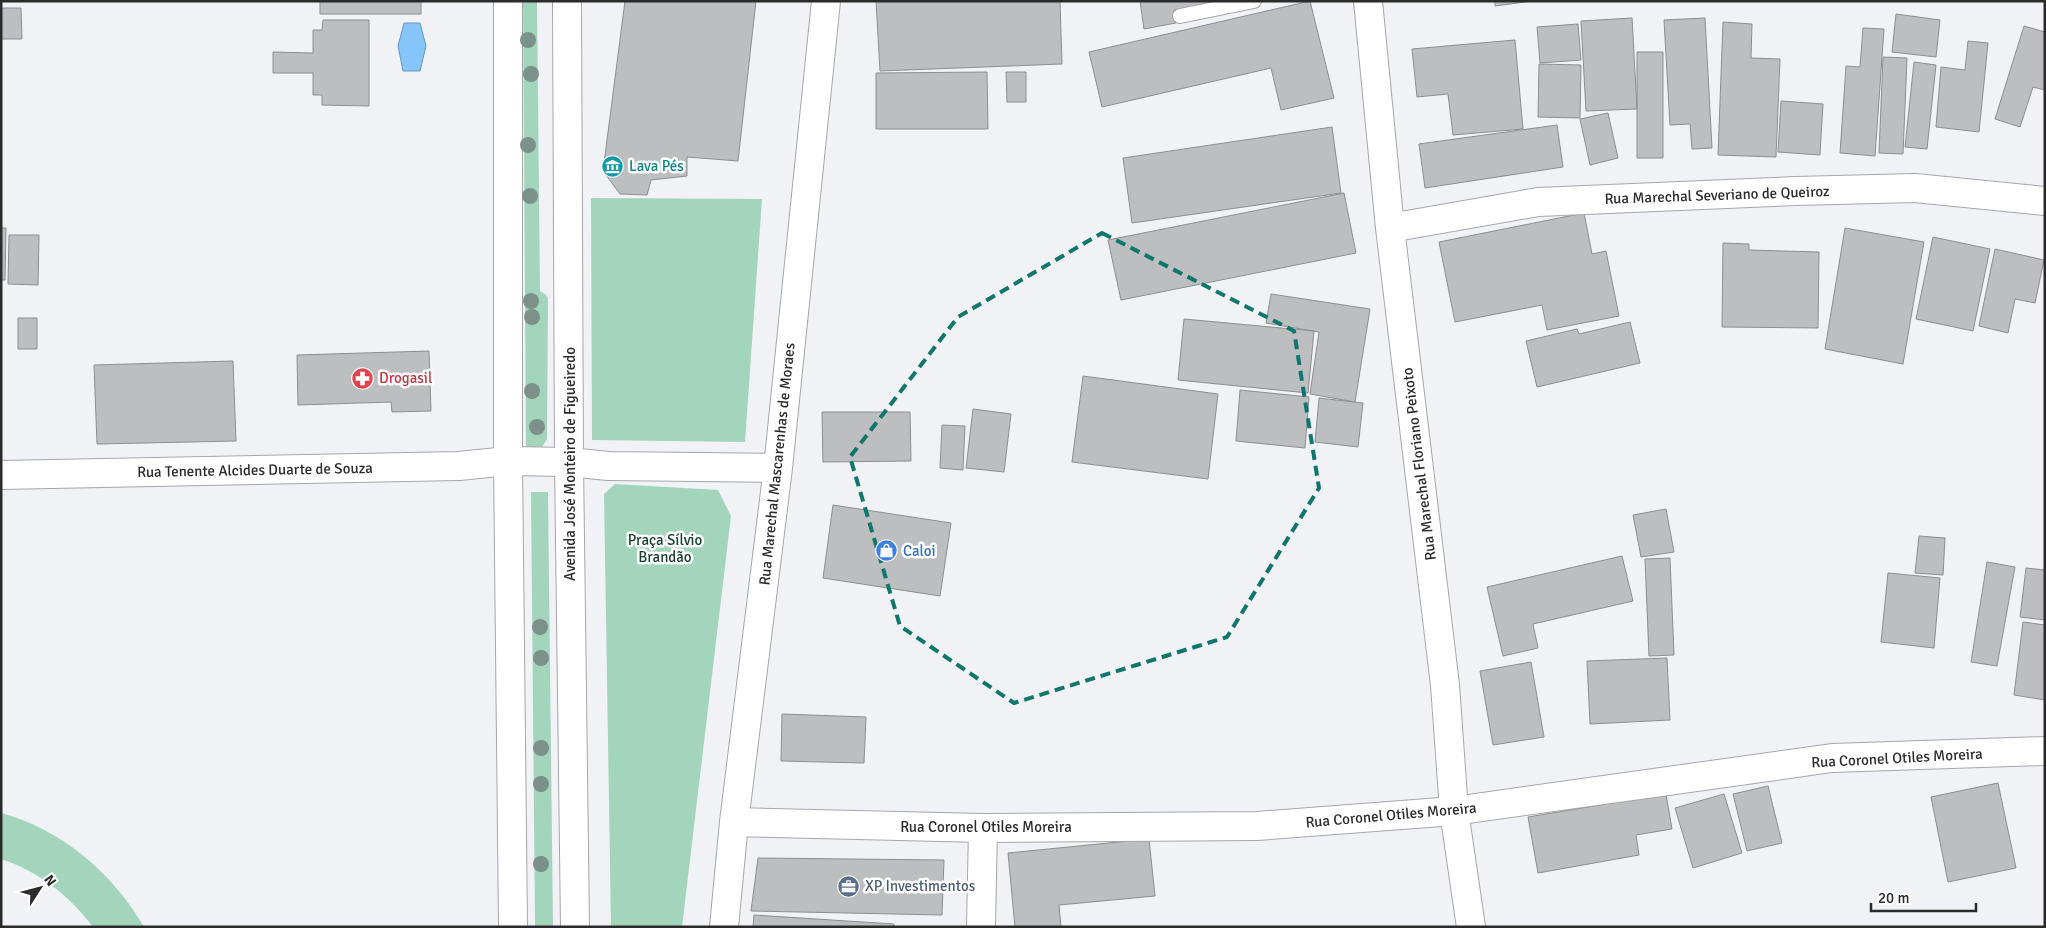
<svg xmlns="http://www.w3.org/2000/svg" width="2046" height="928" viewBox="0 0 2046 928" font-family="Signika,sans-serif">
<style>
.green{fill:#a3d5bc}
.water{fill:#85c5fa;stroke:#6a97bc}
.building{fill:#bdbec0;stroke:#8d8e90}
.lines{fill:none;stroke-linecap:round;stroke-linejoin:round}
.lane-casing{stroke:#a6a7aa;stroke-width:16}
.street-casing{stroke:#a6a7aa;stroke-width:30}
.primary-casing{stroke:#a6a7aa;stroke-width:30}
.lane{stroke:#fff;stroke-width:14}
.street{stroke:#fff;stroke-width:28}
.primary{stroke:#fff;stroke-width:28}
.tree{fill:#7c9189}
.marked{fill:none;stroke:#0f766e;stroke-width:4;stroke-dasharray:10 6;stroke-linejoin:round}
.labels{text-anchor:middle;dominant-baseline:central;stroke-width:5;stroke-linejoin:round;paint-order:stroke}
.culture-label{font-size:15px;fill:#0d838f;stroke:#fff;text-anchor:start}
.street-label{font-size:15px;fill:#2b2b2c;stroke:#fff}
.health-label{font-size:15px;fill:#be3a42;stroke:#fff;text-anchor:start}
.park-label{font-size:15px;fill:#1c4130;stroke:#fff}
.shop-label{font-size:15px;fill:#366cbe;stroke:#fff;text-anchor:start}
.service-label{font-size:15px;fill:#4e5e75;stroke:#fff;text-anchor:start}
</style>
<rect width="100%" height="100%" fill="#f1f2f5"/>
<!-- green -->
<path class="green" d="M523,1h14l3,290 5,3 3,4 -1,141 -5,8 -16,3z
M591,198l171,1 -17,243 -153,-2z
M615,484l103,6 13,26 -49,411h-71l-7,-433z
M531,492h17l5,435h-18z
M1,813c60,16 112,60 143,114h-51c-23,-31 -55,-56 -92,-68z"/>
<!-- water -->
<path class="water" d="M404,23h16l6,23 -6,25h-17l-5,-25z"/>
<!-- building -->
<path class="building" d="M320,1h101v13h-101z
M625,1h131l-18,160 -51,-4v19l-36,4 -4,15 -27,-1 -17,-23z
M876,1h184l2,63 -182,7z
M1140,1h83l-49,9 2,13 -32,6z
M1310,1l24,97 -53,12 -10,-42 -169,39 -13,-55z
M1495,1h38l-38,5z
M1,8h20l1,31h-21z
M1896,14l44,6 -4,37 -44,-5z
M1632,18l5,91 -51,2 -5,-90z
M1705,18l7,130 -20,1 -2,-25 -20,1 -6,-105z
M323,20h46v86l-47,-1v-10h-9v-22h-40v-21l40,1v-23h9z
M1723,22l29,2 -1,34 29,1 -4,98 -58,-2z
M1578,24l3,36 -41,3 -3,-36z
M2024,26l21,6v58l-12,-3 -13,40 -25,-8z
M1863,28l21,1 -9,127 -35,-3 6,-87 14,1z
M1515,40l8,89 -70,6 -5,-41 -31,3 -5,-48z
M1968,41l20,2 -9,89 -43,-5 5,-60 24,3z
M1637,52h26v106h-26z
M1883,57l24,1 -4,96 -24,-1z
M1914,62l22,3 -9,84 -22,-2z
M1539,64l42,1 -1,53 -42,-1z
M987,72l1,57h-112v-56z
M1006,72h20v30h-19z
M1781,101l42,3 -3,51 -42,-3z
M1608,113l10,45 -28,7 -10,-46z
M1557,125l6,42 -138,21 -6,-44z
M1332,127l9,66 -209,30 -9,-65z
M1344,193l12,60 -235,47 -13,-60z
M1584,213l8,41 14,-3 13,65 -72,14 -5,-25 -87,17 -16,-80z
M1,228h5l-1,52h-4z
M1845,228l79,14 -21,122 -78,-15z
M9,235h30l-1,50 -30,-1z
M1933,237l57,12 -17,82 -57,-12z
M1723,243l26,1v6l70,2 -1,76 -96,-1z
M1995,249l49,11 -9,43 -20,-4 -7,34 -29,-7z
M1271,294l99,15 -15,93 -45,-8 9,-62 -53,-9z
M18,318h19v31h-19z
M1184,319l130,12 -6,62 -130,-13z
M1630,322l10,41 -103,24 -11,-46 51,-12 2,5z
M429,351l2,60 -39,1 -1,-10 -93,3 -1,-50z
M233,361l3,80 -139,3 -3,-79z
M1083,376l135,18 -10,85 -136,-17z
M1240,390l69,7 -4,51 -69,-7z
M1319,398l44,5 -5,44 -43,-5z
M973,409l38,5 -7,58 -38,-4z
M822,412h88l1,49 -88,1z
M942,425l23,1 -2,44 -23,-2z
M833,505l118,18 -11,73 -117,-18z
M1666,509l8,43 -33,5 -8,-42z
M1919,536l26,2 -2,37 -28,-2z
M1622,556l11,45 -100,23 5,24 -35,8 -16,-69z
M1670,558l4,97 -25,1 -4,-97z
M1987,562l28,5 -18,99 -26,-4z
M2026,568l19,2v50l-25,-3z
M1888,573l52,5 -6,70 -53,-6z
M2023,622l22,3v75l-31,-5z
M1667,658l3,62 -80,4 -3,-63z
M1531,662l13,75 -51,8 -13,-74z
M782,714l84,3 -2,46 -83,-2z
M1998,783l18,85 -68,14 -17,-85z
M1768,786l14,57 -35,8 -14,-57z
M1666,794l6,35 -36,6 3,20 -101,18 -10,-56z
M1724,794l18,59 -49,15 -18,-60z
M1149,839l6,57 -96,9 2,22h-46l-7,-74z
M758,858l186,2 -2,55 -191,-4z
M754,915l140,9v3h-141z"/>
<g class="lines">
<defs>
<path id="lane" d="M1180,16l74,-15"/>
<path id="street" d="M1368,1l22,227 55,457 9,126 17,116
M1390,228l148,-26 258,-11 119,-3 130,13
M1,475l458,-9 49,-5 61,1 39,4 170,2
M734,822l249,6 274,-2 197,-15 378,-53 213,-7
M724,927l10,-105 44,-354 48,-467
M981,927l2,-99"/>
<path id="primary" d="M508,1v460l5,466
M567,1l2,461 6,465"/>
</defs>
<!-- lane casing -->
<use href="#lane" class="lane-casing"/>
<!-- street casing -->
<use href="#street" class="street-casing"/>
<!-- primary casing -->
<use href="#primary" class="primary-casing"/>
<!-- lane -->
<use href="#lane" class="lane"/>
<!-- street -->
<use href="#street" class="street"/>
<!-- primary -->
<use href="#primary" class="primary"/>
</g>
<!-- trees -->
<g class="tree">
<circle cx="528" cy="40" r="8"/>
<circle cx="531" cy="74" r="8"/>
<circle cx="528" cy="145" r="8"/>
<circle cx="530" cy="196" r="8"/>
<circle cx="531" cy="301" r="8"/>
<circle cx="532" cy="317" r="8"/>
<circle cx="532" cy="391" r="8"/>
<circle cx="537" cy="427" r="8"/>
<circle cx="540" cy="627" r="8"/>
<circle cx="541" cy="658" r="8"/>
<circle cx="541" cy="748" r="8"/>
<circle cx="541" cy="784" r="8"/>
<circle cx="541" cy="864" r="8"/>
</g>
<!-- marked area -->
<path class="marked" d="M1102,233l192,98 25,157 -92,149 -213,66 -114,-77 -50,-169 108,-140z"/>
<!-- icons -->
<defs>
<symbol id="museum-disc" viewBox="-11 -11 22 22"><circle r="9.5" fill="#0f9aa8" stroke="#fff"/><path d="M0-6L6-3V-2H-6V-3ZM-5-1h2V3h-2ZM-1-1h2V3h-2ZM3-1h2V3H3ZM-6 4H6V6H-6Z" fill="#fff"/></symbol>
<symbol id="pharmacy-disc" viewBox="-11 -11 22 22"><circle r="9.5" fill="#e0444e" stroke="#fff"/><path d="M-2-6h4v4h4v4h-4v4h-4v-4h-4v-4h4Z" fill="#fff"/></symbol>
<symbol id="shop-disc" viewBox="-11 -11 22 22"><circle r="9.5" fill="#3f7fe0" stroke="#fff"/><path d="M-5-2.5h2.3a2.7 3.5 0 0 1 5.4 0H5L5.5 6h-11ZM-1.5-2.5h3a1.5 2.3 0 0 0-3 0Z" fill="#fff"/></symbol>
<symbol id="office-disc" viewBox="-11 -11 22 22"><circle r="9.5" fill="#5c6f8a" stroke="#fff"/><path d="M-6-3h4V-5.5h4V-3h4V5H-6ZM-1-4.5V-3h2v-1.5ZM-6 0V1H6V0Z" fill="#fff"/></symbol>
</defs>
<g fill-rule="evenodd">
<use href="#museum-disc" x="600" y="154" width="25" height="25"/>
<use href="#pharmacy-disc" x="350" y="366" width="25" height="25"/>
<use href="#shop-disc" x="874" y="538" width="25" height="25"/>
<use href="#office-disc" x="836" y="874" width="25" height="25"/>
</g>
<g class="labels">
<!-- culture labels -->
<g class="culture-label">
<text x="629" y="166">Lava Pés</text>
</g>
<!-- street labels -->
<g class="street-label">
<text transform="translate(1717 195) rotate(-2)">Rua Marechal Severiano de Queiroz</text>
<text transform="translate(570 464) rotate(-90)">Avenida José Monteiro de Figueiredo</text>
<text transform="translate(777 464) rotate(-84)">Rua Marechal Mascarenhas de Moraes</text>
<text transform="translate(1419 464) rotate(-97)">Rua Marechal Floriano Peixoto</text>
<text transform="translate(255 470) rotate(-1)">Rua Tenente Alcides Duarte de Souza</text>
<text transform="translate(1897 758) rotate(-3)">Rua Coronel Otiles Moreira</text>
<text transform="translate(1391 815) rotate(-5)">Rua Coronel Otiles Moreira</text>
<text x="986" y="827">Rua Coronel Otiles Moreira</text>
</g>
<!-- health labels -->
<g class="health-label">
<text x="379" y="378">Drogasil</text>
</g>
<!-- park labels -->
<g class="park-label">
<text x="665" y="540">Praça Sílvio<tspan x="665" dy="17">Brandão</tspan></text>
</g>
<!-- shop labels -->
<g class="shop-label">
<text x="903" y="551">Caloi</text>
</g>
<!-- service labels -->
<g class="service-label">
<text x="865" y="886">XP Investimentos</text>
</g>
</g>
<!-- border -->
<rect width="2046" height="928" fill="none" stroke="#2b2b2c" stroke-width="5"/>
<!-- north arrow -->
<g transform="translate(40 888) rotate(54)" stroke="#ffffff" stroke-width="4" paint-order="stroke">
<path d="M0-4L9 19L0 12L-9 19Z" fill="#2b2b2c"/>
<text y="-8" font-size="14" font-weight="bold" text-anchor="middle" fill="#2b2b2c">N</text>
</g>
<!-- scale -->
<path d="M1871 903v8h105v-8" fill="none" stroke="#2b2b2c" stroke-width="2.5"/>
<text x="1878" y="903" font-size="15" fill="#2b2b2c" stroke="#ffffff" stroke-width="4" paint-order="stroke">20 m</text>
</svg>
